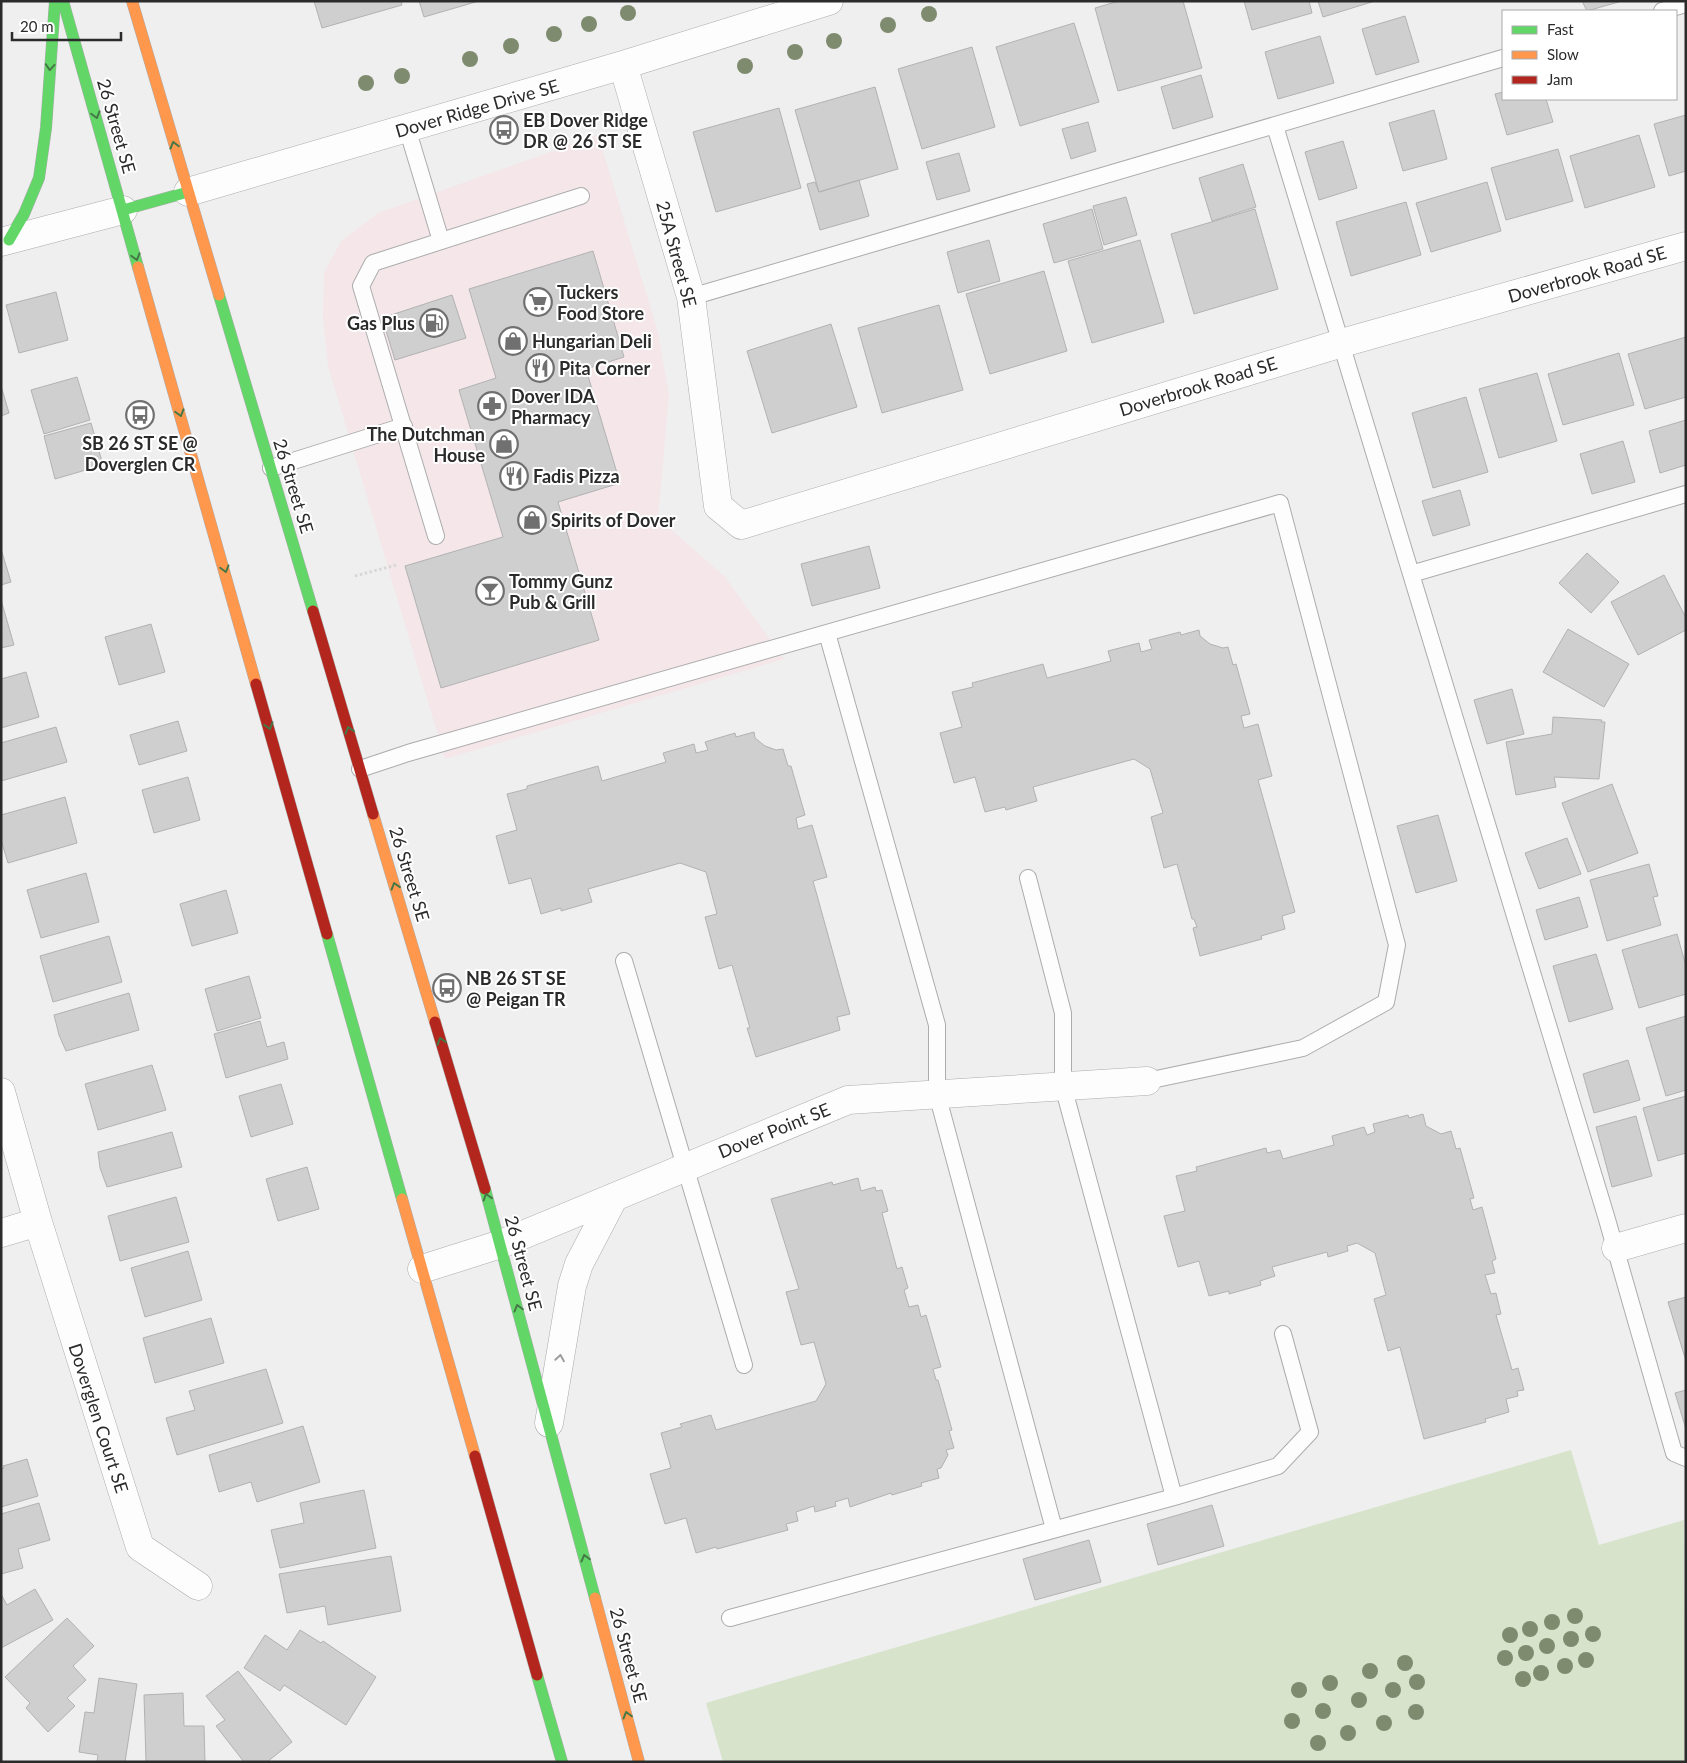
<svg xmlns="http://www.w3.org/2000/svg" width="1687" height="1763" viewBox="0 0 1687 1763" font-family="Lato,sans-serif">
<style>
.commercial{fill:#f4e6e9}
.green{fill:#d7e3cb}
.building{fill:#d0cfd0;stroke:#b2b2b3}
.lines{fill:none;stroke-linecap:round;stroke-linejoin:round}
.lane-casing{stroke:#acacad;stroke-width:18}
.street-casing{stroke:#acacad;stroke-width:29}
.fast-casing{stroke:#acacad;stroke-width:12}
.slow-casing{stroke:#acacad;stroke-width:12}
.jam-casing{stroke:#acacad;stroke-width:12}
.path{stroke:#d7d7d7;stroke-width:3;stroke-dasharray:2.5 2.5;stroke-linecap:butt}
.lane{stroke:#fdfdfd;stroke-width:16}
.street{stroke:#fdfdfd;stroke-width:28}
.fast{stroke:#63d668;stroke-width:11}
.slow{stroke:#ff974d;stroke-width:11}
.jam{stroke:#b3261e;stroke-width:11}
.tree{fill:#7f8b6f}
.oneway{stroke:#447847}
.oneway2{stroke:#9e9e9f}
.labels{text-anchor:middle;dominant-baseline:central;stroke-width:4;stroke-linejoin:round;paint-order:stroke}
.street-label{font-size:18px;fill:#2b2b2c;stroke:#fff}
.poi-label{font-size:18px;font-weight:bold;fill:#2b2b2c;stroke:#fff;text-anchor:start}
</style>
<rect width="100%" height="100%" fill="#efeff0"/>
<!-- commercial -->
<path class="commercial" d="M598,135l60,197 11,63 -11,123 67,59 59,82 -339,100 -117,-393 -5,-47 1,-46 17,-32 37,-28z"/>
<!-- green -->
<path class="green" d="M1571,1450l28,95 85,-25 2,242h-963l-17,-59z"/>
<!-- building -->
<path class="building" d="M314,1h87l1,4 -80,23z
M419,1h60l-55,16z
M1119,1h64l19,67 -84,23 -23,-83z
M1244,1h65l3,12 -60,17z
M1318,1h57l-52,16z
M1582,1h40l-35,10z
M1405,16l14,46 -43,13 -14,-46z
M1074,23l25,79 -79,24 -24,-79z
M1320,36l14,47 -56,16 -13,-47z
M972,47l23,80 -73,22 -24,-80z
M1201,75l12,42 -40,12 -12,-42z
M875,87l23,82 -79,23 -24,-82z
M1503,92v7h43l7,23 -46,13 -12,-41z
M779,108l22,80 -85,24 -23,-80z
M1434,110l13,49 -44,12 -14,-48z
M1686,115v56l-17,5 -15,-52z
M1088,122l8,29 -25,8 -9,-30z
M1639,135l16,52 -70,21 -15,-52z
M1343,141l14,47 -38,12 -14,-48z
M1558,149l15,52 -67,19 -15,-52z
M959,153l11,38 -33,9 -11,-38z
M1243,164l13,43 -44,14 -13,-43z
M859,180l10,36 -49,14 -13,-46 8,-2 4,10z
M1487,182l14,49 -70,21 -15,-49z
M1126,197l11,38 -33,10 -11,-39z
M1406,202l15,53 -70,21 -15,-54z
M1092,209l11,40 -49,14 -11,-39z
M1255,209l23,80 -84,25 -23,-80z
M989,240l11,41 -42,12 -11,-41z
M1140,240l24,82 -72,21 -24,-82z
M593,251l31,106 -38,12 34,114 -62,19 41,138 -158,48 -36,-122 98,-29 -44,-147 37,-12 -27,-89z
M1044,271l23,80 -77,23 -24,-80z
M56,292l12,48 -49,13 -13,-48z
M452,295l14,43 -71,22 -13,-42z
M939,305l24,85 -81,23 -24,-85z
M831,324l26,83 -85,26 -25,-82z
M1686,337v60l-41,12 -17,-55z
M1619,353l15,52 -71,20 -15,-51z
M1537,373l20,68 -58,17 -20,-69z
M77,377l13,43 -46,14 -13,-44z
M1,386l8,27 -8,3z
M1466,397l22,75 -55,16 -21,-75z
M1686,420v45l-26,8 -11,-42z
M91,423l12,42 -48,14 -11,-43z
M1623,441l12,41 -43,12 -12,-40z
M1460,490l10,35 -37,11 -11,-35z
M869,546l11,42 -68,18 -11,-42z
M1,549l10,33 -10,3z
M1587,553l32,29 -28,31 -32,-30z
M1664,575l22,43v12l-48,25 -27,-53z
M1,600l13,45 -13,3z
M151,624l14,48 -46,13 -14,-48z
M1568,629l61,35 -25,43 -61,-35z
M1199,630l1,6 10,8 13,4 5,-1 5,18 3,-1 14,50 -9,2 3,12 14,-4 14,52 -14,4 37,132 -13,4 3,13 -24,7 1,3 -62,17 -7,-28 4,-1 -3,-8h-2l-15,-55 -13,4 -13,-51 12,-4 -13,-44 -16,-10 -101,28 4,14 -31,9 -1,-3 -20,5 -10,-35 -21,6 -14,-50 22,-6 -10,-35 21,-5 -1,-4 71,-19 4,14 64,-17 -3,-10 31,-8 2,9 11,-3 -3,-9 31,-8 1,3z
M26,672l13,45 -38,11v-49z
M1512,689l12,45 -37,10 -13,-44z
M1553,717l49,3 -1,2h4l-6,57 -45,-2 2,10 -40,8 -10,-53 46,-8z
M178,721l9,30 -48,14 -9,-30z
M56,727l11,35 -66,19v-38z
M754,732l1,6 10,8 11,4 7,-1 5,17h3l14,49 -9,3 2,11 14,-4 15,52 -14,4 37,133 -13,3 3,13 -84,27 -9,-29h3l-18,-63 -13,4 -14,-52 12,-3 -11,-42 -26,-9 -92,26 4,13 -31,9v-3l-20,6 -10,-36 -22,6 -13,-48 21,-6 -10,-36 20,-5v-3l71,-20 4,15 64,-19 -3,-9 31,-9 2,9 12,-3 -3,-8 30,-9 1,4z
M188,777l12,43 -46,13 -12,-43z
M1612,784l26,69 -50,19 -26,-69z
M65,797l12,46 -69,20 -7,-23v-25z
M1438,815l19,66 -41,12 -19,-67z
M1567,838l14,36 -42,15 -14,-36z
M1649,864l9,32 -5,1 8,28 -54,16 -17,-61z
M86,873l13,49 -58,16 -14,-48z
M226,890l12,43 -46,13 -12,-42z
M1579,897l9,30 -43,13 -9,-30z
M1677,934l9,32v28l-47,14 -17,-58z
M109,936l13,46 -69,20 -13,-46z
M1596,954l17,55 -44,13 -16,-56z
M249,976l12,42 -44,13 -12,-42z
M129,993l10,37 -73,21 -7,-16 -5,-20z
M1686,1016v74l-20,6 -20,-68z
M260,1021l7,26 17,-5 4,17 -62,19 -12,-44z
M1628,1060l12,40 -46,13 -11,-39z
M152,1065l14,45 -68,20 -13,-46z
M281,1084l12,40 -42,13 -12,-41z
M1686,1096v57l-28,8 -15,-53z
M1423,1114l3,12 15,8 10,-3 5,18 4,-1 14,50 -4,1 3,11 9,-3 14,52 -4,2 3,12 -10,2 6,19 5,-1 5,21 -5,1 16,55 6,-2 6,22 -7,1 1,5 -12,3 3,13 -24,7 1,3 -62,17 -24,-92 -12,4 -14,-52 12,-4 -11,-42 -18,-10 -10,3 1,5 -20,6 -1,-5 -55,15 3,9 -15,5 1,4 -32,9v-3l-20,5 -10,-35 -21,6 -14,-51 21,-5 -9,-35 21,-5 -1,-4 70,-19 1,5 13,-3 3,9 51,-14 -2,-9 32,-9 3,8 8,-3 -2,-8 35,-9 1,3z
M1636,1116l16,60 -40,11 -16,-60z
M172,1132l10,35 -75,20 -7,-19 -2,-16z
M307,1167l12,42 -41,12 -12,-42z
M858,1178l3,13 14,-4 1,4 6,-1 6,21 -6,2 15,56 5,-2 6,21 -4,2 5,17 9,-2 3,12 5,-2 15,52 -8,2 3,11h2l14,50 -3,1 5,17 -8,2 2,5 -7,13 -4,1 2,9 -18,5 1,3 -30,9 -1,-2 -41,14 -2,-9 -13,4 1,4 -21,6 -1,-6 -18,6 2,9 -12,3 2,6 -71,19 -1,-2 -20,6 -10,-35 -21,6 -15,-50 21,-6 -10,-35 21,-6 -2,-3 31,-9 5,15 100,-29 10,-17 -12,-42 -13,3 -15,-53 13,-3 -28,-90 61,-17 1,3z
M176,1197l13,45 -69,19 -12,-45z
M188,1251l14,49 -57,17 -14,-49z
M1686,1297v64l-18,-59z
M211,1318l13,45 -69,20 -12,-45z
M266,1369l17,54 -106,32 -11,-37 29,-8 -6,-19z
M1686,1390v39l-11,-36z
M303,1426l17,56 -63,20 -6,-20 -32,10 -10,-37z
M27,1459l11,37 -37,11v-38l3,-1 -1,-2z
M364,1490l12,58 -96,20 -9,-38 33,-7 -4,-20z
M39,1503l11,37 -32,9 5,19 -22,6v-60z
M1212,1505l12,41 -66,19 -11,-41z
M1089,1540l12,42 -66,18 -12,-41z
M391,1556l10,55 -73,14 -3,-19 -38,7 -8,-39z
M35,1589l18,31 -52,28v-54l6,11z
M67,1618l27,28 -21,20 13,14 -19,18 8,8 -27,26 -22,-24 4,-5 -25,-26z
M300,1630l21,13 2,-2 53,36 -30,48 -62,-40 -4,6 -36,-23 21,-33 22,15z
M238,1671l54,71 -25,20h-23l-28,-36 9,-6 -19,-24z
M99,1678l38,6 -12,78h-28l1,-7 -19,-3 6,-40 9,1z
M183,1693l1,33h20l1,36h-59l-2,-67z"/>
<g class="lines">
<defs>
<path id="lane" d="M1662,11l24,-7
M1275,126l331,1090 68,237 12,5
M407,128l34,113
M691,297l812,-239
M271,468l133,-42
M436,536l-75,-250 12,-23 208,-67
M1411,574l275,-80
M827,633l110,392v69l117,435
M360,769l48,-16 872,-250 117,442 -11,57 -83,46 -156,33
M1028,878l35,135v73l111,411
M624,961l120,404
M730,1618l444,-121 104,-31 32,-34 -27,-98"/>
<path id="street" d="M623,65l68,232 27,209 23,19 601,-182 344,-97
M188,192l435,-127 206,-64
M1,242l122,-32
M1,1092l37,130 102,325 58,39
M1,1233l37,-11
M1616,1248l70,-20
M422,1269l79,-25 347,-144 299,-19
M549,1423l23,-137 7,-22 35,-67"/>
<path id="fast" d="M63,1l75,266
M123,210l65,-18
M9,240l15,-26 15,-36 7,-50 9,-127
M219,295l94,316
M327,934l75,265
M485,1189l110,409
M537,1675l25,87"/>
<path id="slow" d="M132,1l87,294
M138,267l118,417
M373,814l62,208
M402,1199l73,257
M595,1598l44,164"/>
<path id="jam" d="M313,611l60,203
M256,684l71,250
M435,1022l50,167
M475,1456l62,219"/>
</defs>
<!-- lane casing -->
<use href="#lane" class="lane-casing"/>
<!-- street casing -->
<use href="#street" class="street-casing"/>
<!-- fast casing -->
<use href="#fast" class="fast-casing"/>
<!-- slow casing -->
<use href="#slow" class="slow-casing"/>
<!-- jam casing -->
<use href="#jam" class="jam-casing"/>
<!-- path -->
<path class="path" d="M355,576l41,-11"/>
<!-- lane -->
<use href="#lane" class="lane"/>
<!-- street -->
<use href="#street" class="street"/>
<!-- fast -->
<use href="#fast" class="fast"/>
<!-- slow -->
<use href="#slow" class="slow"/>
<!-- jam -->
<use href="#jam" class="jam"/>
</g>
<!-- trees -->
<g class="tree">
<circle cx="628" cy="13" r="8"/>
<circle cx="929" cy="14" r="8"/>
<circle cx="589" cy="24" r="8"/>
<circle cx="888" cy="25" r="8"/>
<circle cx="554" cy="34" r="8"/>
<circle cx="834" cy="41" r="8"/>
<circle cx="511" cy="46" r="8"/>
<circle cx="795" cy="52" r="8"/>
<circle cx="470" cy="59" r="8"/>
<circle cx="745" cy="66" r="8"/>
<circle cx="402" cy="76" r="8"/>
<circle cx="366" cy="83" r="8"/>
<circle cx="1575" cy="1616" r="8"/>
<circle cx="1552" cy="1622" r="8"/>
<circle cx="1530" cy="1629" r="8"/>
<circle cx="1593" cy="1634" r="8"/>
<circle cx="1510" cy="1635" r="8"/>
<circle cx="1571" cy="1639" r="8"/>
<circle cx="1547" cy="1646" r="8"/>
<circle cx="1526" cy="1653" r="8"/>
<circle cx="1505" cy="1658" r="8"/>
<circle cx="1586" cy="1660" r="8"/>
<circle cx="1405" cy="1663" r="8"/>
<circle cx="1565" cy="1666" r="8"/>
<circle cx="1370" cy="1671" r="8"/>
<circle cx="1541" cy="1673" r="8"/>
<circle cx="1523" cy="1679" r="8"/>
<circle cx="1417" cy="1682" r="8"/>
<circle cx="1330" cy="1683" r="8"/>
<circle cx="1299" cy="1690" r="8"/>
<circle cx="1393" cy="1690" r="8"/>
<circle cx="1359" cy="1700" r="8"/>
<circle cx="1323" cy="1711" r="8"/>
<circle cx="1416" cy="1712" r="8"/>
<circle cx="1292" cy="1721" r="8"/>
<circle cx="1384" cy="1723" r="8"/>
<circle cx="1348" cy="1733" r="8"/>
<circle cx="1318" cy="1743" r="8"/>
</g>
<!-- one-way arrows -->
<defs><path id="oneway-chevron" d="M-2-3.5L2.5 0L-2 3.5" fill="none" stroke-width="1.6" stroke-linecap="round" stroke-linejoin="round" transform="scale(1.25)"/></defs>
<g class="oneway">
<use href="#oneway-chevron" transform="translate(50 67) rotate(94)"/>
<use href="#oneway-chevron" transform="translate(96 115) rotate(74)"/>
<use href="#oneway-chevron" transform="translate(174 145) rotate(-106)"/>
<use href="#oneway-chevron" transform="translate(136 257) rotate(74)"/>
<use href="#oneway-chevron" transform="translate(180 413) rotate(74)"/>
<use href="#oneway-chevron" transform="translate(225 569) rotate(74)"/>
<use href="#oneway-chevron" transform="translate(269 726) rotate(74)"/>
<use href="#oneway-chevron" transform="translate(349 730) rotate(-107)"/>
<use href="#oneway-chevron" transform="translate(395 886) rotate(-107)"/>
<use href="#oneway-chevron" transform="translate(441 1041) rotate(-107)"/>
<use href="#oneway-chevron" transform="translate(487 1197) rotate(-107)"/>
<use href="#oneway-chevron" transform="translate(518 1308) rotate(-105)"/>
<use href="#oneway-chevron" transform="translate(585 1558) rotate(-105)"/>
<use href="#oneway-chevron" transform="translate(627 1715) rotate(-105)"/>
</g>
<use class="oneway2" href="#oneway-chevron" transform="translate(560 1358) rotate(-81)"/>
<!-- icons -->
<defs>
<symbol id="bus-ring" viewBox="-11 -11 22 22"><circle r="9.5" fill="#fff" stroke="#707071" stroke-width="1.5"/><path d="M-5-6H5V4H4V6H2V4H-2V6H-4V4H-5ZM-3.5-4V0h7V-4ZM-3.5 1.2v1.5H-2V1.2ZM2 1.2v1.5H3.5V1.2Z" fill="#707071"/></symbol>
<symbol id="supermarket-ring" viewBox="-11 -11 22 22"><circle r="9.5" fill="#fff" stroke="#707071" stroke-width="1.5"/><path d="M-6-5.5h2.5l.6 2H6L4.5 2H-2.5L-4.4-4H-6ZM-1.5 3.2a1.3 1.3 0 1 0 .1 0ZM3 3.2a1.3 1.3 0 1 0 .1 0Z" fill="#707071"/></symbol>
<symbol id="fuel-ring" viewBox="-11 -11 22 22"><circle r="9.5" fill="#fff" stroke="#707071" stroke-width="1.5"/><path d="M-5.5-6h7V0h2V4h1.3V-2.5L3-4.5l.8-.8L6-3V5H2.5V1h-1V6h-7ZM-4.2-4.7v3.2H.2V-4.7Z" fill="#707071"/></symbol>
<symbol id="shop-ring" viewBox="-11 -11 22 22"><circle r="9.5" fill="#fff" stroke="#707071" stroke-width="1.5"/><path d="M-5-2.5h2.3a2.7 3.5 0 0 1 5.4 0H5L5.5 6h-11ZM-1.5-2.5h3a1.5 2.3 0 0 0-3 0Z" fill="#707071"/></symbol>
<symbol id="restaurant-ring" viewBox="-11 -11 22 22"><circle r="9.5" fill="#fff" stroke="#707071" stroke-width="1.5"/><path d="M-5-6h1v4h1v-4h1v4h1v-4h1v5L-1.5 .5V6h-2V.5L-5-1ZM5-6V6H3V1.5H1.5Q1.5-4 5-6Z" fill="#707071"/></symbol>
<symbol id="pharmacy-ring" viewBox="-11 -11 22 22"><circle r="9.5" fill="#fff" stroke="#707071" stroke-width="1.5"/><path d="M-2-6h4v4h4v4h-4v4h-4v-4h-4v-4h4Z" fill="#707071"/></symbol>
<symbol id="bar-ring" viewBox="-11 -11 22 22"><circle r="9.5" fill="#fff" stroke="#707071" stroke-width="1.5"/><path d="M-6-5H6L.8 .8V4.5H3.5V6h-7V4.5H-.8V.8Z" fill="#707071"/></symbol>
</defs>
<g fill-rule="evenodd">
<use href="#bus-ring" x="488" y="114" width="32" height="32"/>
<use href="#supermarket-ring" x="522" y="286" width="32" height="32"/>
<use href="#fuel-ring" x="418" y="307" width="32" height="32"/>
<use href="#shop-ring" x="497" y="325" width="32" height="32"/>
<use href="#restaurant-ring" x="524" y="352" width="32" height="32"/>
<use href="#pharmacy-ring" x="476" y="390" width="32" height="32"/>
<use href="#bus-ring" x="124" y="399" width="32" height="32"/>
<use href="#shop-ring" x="488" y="428" width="32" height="32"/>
<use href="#restaurant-ring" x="498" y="460" width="32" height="32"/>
<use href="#shop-ring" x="516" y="504" width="32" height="32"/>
<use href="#bar-ring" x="474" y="575" width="32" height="32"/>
<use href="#bus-ring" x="431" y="972" width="32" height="32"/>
</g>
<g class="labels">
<!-- street labels -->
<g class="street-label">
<text transform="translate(477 108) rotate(-16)">Dover Ridge Drive SE</text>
<text transform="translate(117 126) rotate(74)">26 Street SE</text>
<text transform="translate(677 254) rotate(75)">25A Street SE</text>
<text transform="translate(1587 274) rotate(-16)">Doverbrook Road SE</text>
<text transform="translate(1198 386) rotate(-17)">Doverbrook Road SE</text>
<text transform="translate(294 486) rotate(73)">26 Street SE</text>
<text transform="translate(410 874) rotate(73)">26 Street SE</text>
<text transform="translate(774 1130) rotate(-22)">Dover Point SE</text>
<text transform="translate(524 1263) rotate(75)">26 Street SE</text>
<text transform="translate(99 1418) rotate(72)">Doverglen Court SE</text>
<text transform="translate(629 1655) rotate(75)">26 Street SE</text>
</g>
<!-- poi labels -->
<g class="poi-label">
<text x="523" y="120">EB Dover Ridge<tspan x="523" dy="21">DR @ 26 ST SE</tspan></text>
<text x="557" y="292">Tuckers<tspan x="557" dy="21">Food Store</tspan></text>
<text x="415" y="323" text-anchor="end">Gas Plus</text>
<text x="532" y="341">Hungarian Deli</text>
<text x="559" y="368">Pita Corner</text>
<text x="511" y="396">Dover IDA<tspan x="511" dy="21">Pharmacy</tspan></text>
<text x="485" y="434" text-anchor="end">The Dutchman<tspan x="485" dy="21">House</tspan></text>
<text x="140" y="443" text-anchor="middle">SB 26 ST SE @<tspan x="140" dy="21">Doverglen CR</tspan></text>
<text x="533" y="476">Fadis Pizza</text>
<text x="551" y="520">Spirits of Dover</text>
<text x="509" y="581">Tommy Gunz<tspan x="509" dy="21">Pub &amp; Grill</tspan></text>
<text x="466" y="978">NB 26 ST SE<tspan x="466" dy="21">@ Peigan TR</tspan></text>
</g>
</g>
<!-- border -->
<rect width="1687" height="1763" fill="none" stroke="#2b2b2c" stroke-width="5"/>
<!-- legend -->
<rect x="1502" y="10" width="175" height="90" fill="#ffffff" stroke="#aaaaab"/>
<rect x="1512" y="26" width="25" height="8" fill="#63d668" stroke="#aaaaab"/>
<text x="1547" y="35" font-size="15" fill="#2b2b2c">Fast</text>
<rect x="1512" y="51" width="25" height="8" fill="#ff974d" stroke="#aaaaab"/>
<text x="1547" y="60" font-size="15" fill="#2b2b2c">Slow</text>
<rect x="1512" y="76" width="25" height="8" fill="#b3261e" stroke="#aaaaab"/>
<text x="1547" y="85" font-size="15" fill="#2b2b2c">Jam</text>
<!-- scale -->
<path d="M12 32v8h109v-8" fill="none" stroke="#2b2b2c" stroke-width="2.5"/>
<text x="20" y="32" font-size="15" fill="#2b2b2c" stroke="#ffffff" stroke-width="4" paint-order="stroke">20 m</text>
</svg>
